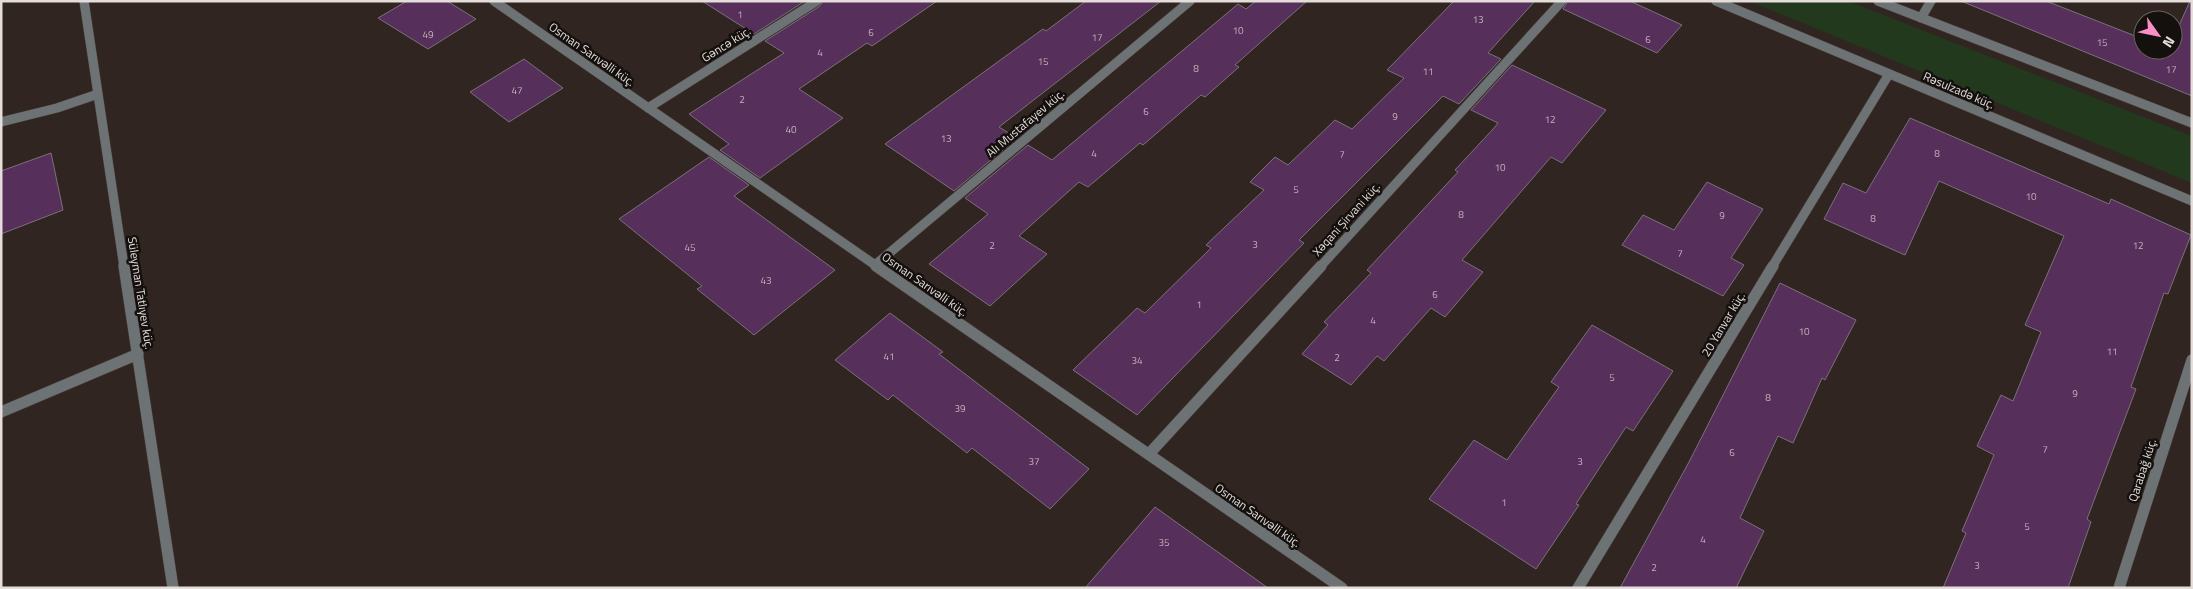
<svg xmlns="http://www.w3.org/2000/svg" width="2193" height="589" viewBox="0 0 2193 589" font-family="'Titillium Web',sans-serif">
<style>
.green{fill:#22391d}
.building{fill:#572f5b;stroke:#7a717b}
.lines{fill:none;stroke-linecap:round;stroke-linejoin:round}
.minor-far1-casing{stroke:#4d423f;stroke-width:10}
.minor-casing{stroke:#4d423f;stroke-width:12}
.minor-far1{stroke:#6d7374;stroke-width:9}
.minor{stroke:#6d7374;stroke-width:11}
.labels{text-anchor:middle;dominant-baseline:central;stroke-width:5;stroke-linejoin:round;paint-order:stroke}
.number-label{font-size:10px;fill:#c1b2ba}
.street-label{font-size:12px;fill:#e4ddda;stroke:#14100e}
</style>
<rect width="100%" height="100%" fill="#302521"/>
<!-- green -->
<path class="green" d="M1749,1h99l344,135v47z"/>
<!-- building -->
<path class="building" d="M407,1h40l29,18 -48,30 -50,-31z
M702,1h103l-51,33z
M823,1h114l-65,45 -5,-3 -68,46 44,29 -83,60 -40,-28 9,-6 -40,-30 95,-61 -19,-12 55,-35z
M1086,1h75l-162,126 18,11 -63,53 -69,-47 158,-115 3,2z
M1256,1h51l-72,64 4,2 -34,30 -4,-2 -58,50 -3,-2 -52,44 -9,-5 -60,54 28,18 -57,52 -61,-42 59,-50 -23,-16 63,-53 24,15 186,-156 8,5z
M1454,1h81l-47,52 13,6 -42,45 -16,-8 -144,144 5,3 -167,172 -64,-45 64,-62 8,5 66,-65 -5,-3 58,-55 -14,-8 25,-25 13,8 47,-45 17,9 52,-51 -17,-8z
M1568,1h62l52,24 -25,28 -94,-44z
M1961,1h85l97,38v11h30v-11l17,-38h2v95z
M524,59l39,29 -54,34 -39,-30z
M1512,65l94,45 -44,53 -11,-6 -89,103 21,12 -38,45 -14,-9 -47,53 -7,-5 -26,29 -49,-31 26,-29 -4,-3 47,-49 -4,-3 91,-98 -3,-2 39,-42 4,-5 -27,-13z
M1910,118l199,86 2,-5 80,36 -23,59 -4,-1 -33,94 5,2 -49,130 4,3 -23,66h-125l23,-55 -4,-2 32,-76 -17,-9 24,-51 12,6 28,-69 -16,-7 39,-89 -125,-55 -34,74 -81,-36 19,-36 23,10z
M51,153l12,57 -62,24v-63z
M709,157l40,28 -15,11 101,74 -81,65 -57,-46 5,-3 -83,-67z
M1707,182l56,27 -32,49 13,7 -21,31 -101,-51 21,-30 31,15z
M1780,283l76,37 -31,60 -3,-2 -29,65 -15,-7 -38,82 24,13 -28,57h-116l69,-126z
M890,313l53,39 -4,2 150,115 -39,40 -78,-61 -5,5 -74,-58 -5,5 -53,-40z
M1592,325l81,46 -40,60 -7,-4 -50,77 3,1 -43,64 -107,-70 45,-59 33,20 52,-73 -8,-5z
M1155,507l113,81h-183z"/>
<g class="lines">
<defs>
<path id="minor-far1" d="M84,1l40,266
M494,1l384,266
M1716,1l476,200
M1878,1l314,122
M1921,18l10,-17
M648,108l169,-107
M1,122l56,-14 41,-14
M875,265l315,-264
M1320,267l242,-266
M1772,267l117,-193"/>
<path id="minor" d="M124,266l49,322
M876,266l466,322
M1,412l137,-58
M1149,454l172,-188
M1578,588l195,-322
M2119,588l73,-228"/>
</defs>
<!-- minor-far1 casing -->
<use href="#minor-far1" class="minor-far1-casing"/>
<!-- minor casing -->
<use href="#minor" class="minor-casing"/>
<!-- minor-far1 -->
<use href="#minor-far1" class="minor-far1"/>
<!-- minor -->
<use href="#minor" class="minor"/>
</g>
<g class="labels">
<!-- number labels -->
<g class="number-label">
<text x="740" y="14">1</text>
<text x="1478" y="19">13</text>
<text x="1238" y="30">10</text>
<text x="871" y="32">6</text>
<text x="428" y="34">49</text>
<text x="1097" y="37">17</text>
<text x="1648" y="39">6</text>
<text x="2102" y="42">15</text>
<text x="820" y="52">4</text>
<text x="1043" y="61">15</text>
<text x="1196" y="68">8</text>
<text x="2171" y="69">17</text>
<text x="1428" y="71">11</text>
<text x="517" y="90">47</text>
<text x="742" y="99">2</text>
<text x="1146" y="111">6</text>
<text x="1395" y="116">9</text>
<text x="1550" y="119">12</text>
<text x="791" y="129">40</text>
<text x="946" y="138">13</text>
<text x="1094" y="153">4</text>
<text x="1937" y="153">8</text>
<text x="1342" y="154">7</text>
<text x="1500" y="167">10</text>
<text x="1296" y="189">5</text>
<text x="2031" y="196">10</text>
<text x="1461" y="214">8</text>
<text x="1722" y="215">9</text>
<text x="1873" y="218">8</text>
<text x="1255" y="244">3</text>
<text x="992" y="245">2</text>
<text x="2138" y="245">12</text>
<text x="690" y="247">45</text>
<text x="1680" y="253">7</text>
<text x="766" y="280">43</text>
<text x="1435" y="294">6</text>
<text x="1199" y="304">1</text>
<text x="1373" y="320">4</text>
<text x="1804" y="331">10</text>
<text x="2112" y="351">11</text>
<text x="889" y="356">41</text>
<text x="1337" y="357">2</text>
<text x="1137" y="360">34</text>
<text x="1612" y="377">5</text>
<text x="2075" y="393">9</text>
<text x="1768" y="397">8</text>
<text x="960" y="408">39</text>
<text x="2045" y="449">7</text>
<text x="1732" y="452">6</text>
<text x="1034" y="461">37</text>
<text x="1580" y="461">3</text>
<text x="1504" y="502">1</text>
<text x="2027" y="526">5</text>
<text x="1703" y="539">4</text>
<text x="1164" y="542">35</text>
<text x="1977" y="565">3</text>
<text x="1654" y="567">2</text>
</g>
<!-- street labels -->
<g class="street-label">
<text transform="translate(726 44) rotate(-32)">Gəncə küç.</text>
<text transform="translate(592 54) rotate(35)">Osman Sarıvəlli küç.</text>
<text transform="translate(1959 90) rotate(23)">Rəsulzadə küç.</text>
<text transform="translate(1025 123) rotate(-40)">Alı Mustafayev küç.</text>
<text transform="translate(1346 219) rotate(-48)">Xəqani Şirvani küç.</text>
<text transform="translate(925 284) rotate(35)">Osman Sarıvəlli küç.</text>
<text transform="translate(141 293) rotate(81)">Süleyman Tatlıyev küç.</text>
<text transform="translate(1723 324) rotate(-59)">20 Yanvar küç.</text>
<text transform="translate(2142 470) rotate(-72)">Qarabağ küç.</text>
<text transform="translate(1258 515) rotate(35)">Osman Sarıvəlli küç.</text>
</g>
</g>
<!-- border -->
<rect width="2193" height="589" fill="none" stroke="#e4ddda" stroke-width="5"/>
<!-- north arrow -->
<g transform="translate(2158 35) rotate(123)"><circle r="24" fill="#14100e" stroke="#676260"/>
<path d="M0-4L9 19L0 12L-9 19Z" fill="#fa8fc7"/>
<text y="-8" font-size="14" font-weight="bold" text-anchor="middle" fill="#e4ddda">N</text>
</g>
</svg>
